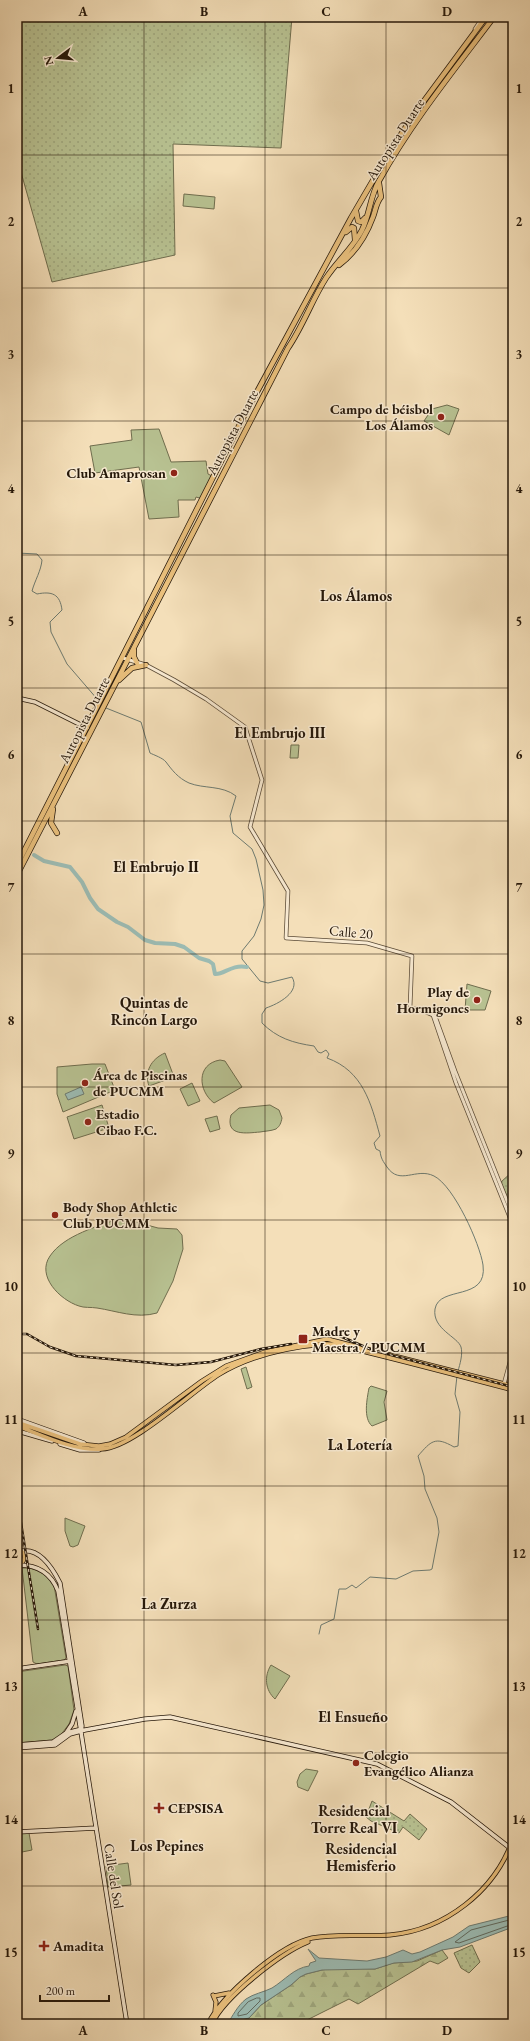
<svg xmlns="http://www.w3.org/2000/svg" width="530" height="2041" viewBox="0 0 530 2041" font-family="'EB Garamond',serif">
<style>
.grass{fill:url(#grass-dots);stroke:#6f6d4e}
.forest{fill:url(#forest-firs);stroke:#6f6d4e}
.park{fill:#b8c292;stroke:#6f6d4e}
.water{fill:#9cbcb4;stroke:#6d7a70}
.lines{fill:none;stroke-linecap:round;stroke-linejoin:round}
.shore{stroke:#616a5f;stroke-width:1}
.stream{stroke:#6d7a70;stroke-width:1}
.river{stroke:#9cbcb4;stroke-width:4}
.tertiary-casing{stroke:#5a4a36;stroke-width:4.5}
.secondary-casing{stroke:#26180a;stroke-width:5}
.primary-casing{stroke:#26180a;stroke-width:5}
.motorway-casing{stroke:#26180a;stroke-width:6}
.tertiary{stroke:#f8ead2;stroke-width:3}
.secondary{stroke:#f8ead2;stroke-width:3.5}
.primary{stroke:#eac07c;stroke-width:3.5}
.motorway{stroke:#eac07c;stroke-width:4.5}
.rail-casing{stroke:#26180a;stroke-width:2.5}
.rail{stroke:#f8ead2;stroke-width:1;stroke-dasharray:3;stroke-linecap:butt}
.grid{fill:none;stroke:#26180a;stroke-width:1;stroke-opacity:0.55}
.poi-dot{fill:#8f2418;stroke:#f8ead2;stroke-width:1.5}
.labels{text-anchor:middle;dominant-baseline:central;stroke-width:3;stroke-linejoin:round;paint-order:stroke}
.street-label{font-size:14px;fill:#26180a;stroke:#f8ead2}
.poi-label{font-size:14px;font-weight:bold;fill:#26180a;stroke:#f8ead2;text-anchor:start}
.neighbourhood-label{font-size:15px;font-weight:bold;fill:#26180a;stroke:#f8ead2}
.neatline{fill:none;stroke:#26180a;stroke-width:1.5}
.grid-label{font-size:13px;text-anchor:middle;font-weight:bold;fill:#26180a}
</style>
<defs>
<pattern id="grass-dots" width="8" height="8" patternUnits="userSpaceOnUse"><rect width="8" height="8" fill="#b8c292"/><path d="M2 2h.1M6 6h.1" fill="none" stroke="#9ea67d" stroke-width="1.8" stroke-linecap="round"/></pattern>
<pattern id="forest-firs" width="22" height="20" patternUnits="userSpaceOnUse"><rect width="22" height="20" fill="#b8c292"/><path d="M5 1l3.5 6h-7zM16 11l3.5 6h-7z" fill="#9ea67d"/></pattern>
</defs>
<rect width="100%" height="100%" fill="#f4dfb9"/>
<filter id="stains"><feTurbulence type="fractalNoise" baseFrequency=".005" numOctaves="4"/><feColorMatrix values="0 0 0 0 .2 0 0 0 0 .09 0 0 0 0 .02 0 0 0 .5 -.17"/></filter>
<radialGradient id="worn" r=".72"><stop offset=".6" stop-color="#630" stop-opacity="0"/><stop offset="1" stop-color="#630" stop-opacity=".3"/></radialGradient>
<!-- grass -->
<path class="grass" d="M17,17h275l-11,131 -108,-4 2,111 -123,27 -35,-124z
M513,1171v30l-5,-1 -7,-18z
M372,1801l32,20 6,-7 17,15 -8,11 -16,-13 -4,6 -28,-12 -5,-4z
M472,1945l8,17 -11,11 -8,-5 -7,-15z"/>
<!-- forest -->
<path class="forest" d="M442,1950l6,8 -10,6 -8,-3 -72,43 -9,-5 -50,25h-59l1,-4 8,-2 12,-13 30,-20 9,-8 6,-3 16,-4 13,-2 40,1 18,-6 24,-2z"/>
<!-- park -->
<path class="park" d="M184,194l31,3 -1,12 -31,-3z
M447,405l12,4 -10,26 -25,-14 8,-12z
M159,429l12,33 35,-1 2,13 6,3 -11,22 -7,-2 -1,3h-17l1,17 -30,2 -10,-52 -44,6 -5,-27 42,-6 -1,-10z
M291,745h8l-1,13h-8z
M467,984l24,7 -6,19h-20z
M165,1053l9,24 -25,9c-5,-14 2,-27 16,-33z
M220,1060l5,1 17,26 -28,16c-16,-12 -18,-39 6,-43z
M92,1064h13l10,26 -52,22 -6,-18v-27z
M192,1083l8,18 -12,5 -8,-17z
M102,1105l7,23 -35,11 -7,-22z
M270,1105l9,5 3,8c-1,5 -2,8 -6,11 -5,2 -11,2 -16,3 -13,1 -35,5 -29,-17l8,-7z
M217,1116l3,13 -10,3 -5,-13z
M121,1218l37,10 19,1 5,6 1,14 -10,32 -16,32c-21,6 -40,-2 -60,-5 -6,-1 -13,0 -18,-2 -19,-6 -43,-30 -29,-50 14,-21 49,-30 71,-38z
M246,1367l6,20 -5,2 -6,-20z
M371,1386l16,5 -3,11 3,18 -15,6c-9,-8 -5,-27 -3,-38z
M65,1518l20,8 -7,19 -5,2 -3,-1 -5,-15z
M22,1568c14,-1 23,6 32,17l12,73 -2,2 -27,4 -4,-2z
M65,1665l3,1 6,44 -5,14 -9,12 -8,4 -35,3v-71z
M271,1665l19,11 -15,23c-10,-9 -11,-23 -4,-34z
M306,1769l12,2 -10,20 -10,-4 -1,-5 3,-8z
M29,1833l3,17 -15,3v-19z
M128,1863l3,22 -23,2 -2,-21z"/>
<!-- water -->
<path class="water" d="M81,1087l3,7 -16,6 -3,-6z
M513,1915v12l-53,20 -18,3 -30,12 -18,1 -19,6 -53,1 -16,4 -6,3 -9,8 -30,20 -12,13 -8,2 -1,4h-13c6,-8 10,-18 19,-25 7,-5 18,-7 26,-11 13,-8 22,-20 37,-22l1,-3 6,-2 -8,-12 11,9 48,3 19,-4 17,-7 9,4 8,-2 33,-15 16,-11z"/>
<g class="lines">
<!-- shore -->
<path class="shore" d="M513,1919l-42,11 -16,12 4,1 54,-19
M257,1998h3v3l-13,13 -9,2v-3l10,-11z"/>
<!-- stream -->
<path class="stream" d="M17,553l20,1 5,6c-1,11 -7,20 -10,31l5,3c15,-3 23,0 25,16l-12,12 1,10 16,32 31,36
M106,708l35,14 9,31c4,2 13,5 16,9 6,8 12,16 23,21 15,6 33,2 47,13l-6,20 3,17 19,16 4,10 7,31 1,15 -3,14 -7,17 -12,15v8l18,22 8,2 24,-6c9,15 -14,27 -26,31l-4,6v9c15,15 31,20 52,23l4,6 3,1 5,-3 3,4 -2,4c36,13 44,45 53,78l-6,7 2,6 4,2c1,8 3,10 7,16 13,19 29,0 47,9 20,10 46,68 49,89 5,37 -44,20 -48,44 -3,20 23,28 26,38 2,7 -1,17 -3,24
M319,1634l2,-9 13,-6 5,-30h7l6,-4 4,3 14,-11 26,2 17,-8 17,-1 2,-1 7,-37 -2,-14 -12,-29 -1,-13 -6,-20c13,-15 17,-20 36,-9l4,-1 2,-34 -5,-18 2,-18"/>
<!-- river -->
<path class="river" d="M34,855l10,6 26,6 12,15 8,16 8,11 19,13 11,5 17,13 10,3 20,1 9,3 15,11 10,3 4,3 2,10c9,1 16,-10 32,-7"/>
<defs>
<path id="tertiary" d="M475,29l8,-12
M123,658l23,7 28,15 32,19 39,28 17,53 -12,47 38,64 -2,47 81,5 45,13 -2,52 9,1 16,7 20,55 58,145
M433,1015l23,68 57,142
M504,1384l9,-33
M508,1389l5,-19"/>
<path id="secondary" d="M17,698l18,4 52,26
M17,1419l67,24
M21,1432l31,9
M60,1444l20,6h19
M22,1551c18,-3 31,18 38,32l22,143 -1,6 46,292
M19,1565c19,0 32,8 39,26l23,141
M23,1668l48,-7
M66,1733l6,-9 4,-13
M17,1745l36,-3 13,-9 16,-4
M17,1748l38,-3 15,-11 15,-4 60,-11 25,-2 207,47 74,38 59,46
M17,1832l79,-4"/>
<path id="primary" d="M19,1423l61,21 19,2 11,-2 16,-7 76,-56 24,-15 39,-14 62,-13 186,47
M18,1426c26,10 56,25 84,23 30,-1 88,-56 116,-74 31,-19 71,-28 107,-31 13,-1 29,5 41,8 49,12 98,25 147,38
M17,1430l4,2
M17,1528l3,17
M17,1565c9,-3 10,-12 1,-16
M213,1995l3,7 -1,9
M214,1996l15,-3
M208,2024c14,-29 72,-79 104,-86 26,-5 52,-1 78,-3 55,-5 105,-44 123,-96
M212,2024c12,-27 69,-71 96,-82"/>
<path id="motorway" d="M356,211l2,10 3,1 4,-4
M346,232l6,-5 2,1 1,12
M339,265c16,-12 27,-29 34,-48 3,-8 3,-14 8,-20l-2,-14
M134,650v7l3,6
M119,680l13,-12 14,-3
M53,809l-2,14 6,10
M17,865l228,-451 106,-196 38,-65 26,-40 71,-96
M17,875l271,-527c15,-22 24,-48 38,-70 11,-17 27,-30 36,-48 8,-16 8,-34 17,-49 32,-58 75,-111 115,-164
M17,880l1,2
M17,1542l2,7"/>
</defs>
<!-- tertiary casing -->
<use href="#tertiary" class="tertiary-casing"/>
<!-- secondary casing -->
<use href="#secondary" class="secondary-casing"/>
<!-- primary casing -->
<use href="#primary" class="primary-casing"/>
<!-- motorway casing -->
<use href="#motorway" class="motorway-casing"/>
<!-- tertiary -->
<use href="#tertiary" class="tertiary"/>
<!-- secondary -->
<use href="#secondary" class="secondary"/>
<!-- primary -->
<use href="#primary" class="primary"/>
<!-- motorway -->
<use href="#motorway" class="motorway"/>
<defs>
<path id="rail" d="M17,1334h10l23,13 26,9 100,9 35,-3 50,-13 30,-5
M316,1334l17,-1 39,17 141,37
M17,1498l21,131"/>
</defs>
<!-- rail casing -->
<use href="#rail" class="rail-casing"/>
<!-- rail -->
<use href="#rail" class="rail"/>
</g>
<!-- grid -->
<path class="grid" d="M144,17v2007M265,17v2007M386,17v2007M17,155h496M17,288h496M17,421h496M17,555h496M17,688h496M17,821h496M17,954h496M17,1087h496M17,1220h496M17,1353h496M17,1486h496M17,1620h496M17,1753h496M17,1886h496"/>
<!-- markers -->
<g class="poi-dot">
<circle cx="441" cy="417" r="4"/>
<circle cx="174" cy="473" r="4"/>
<circle cx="477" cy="1000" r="4"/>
<circle cx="85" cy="1083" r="4"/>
<circle cx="88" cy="1122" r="4"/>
<circle cx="55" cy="1215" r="4"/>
<rect x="298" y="1334" width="10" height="10" rx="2"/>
<circle cx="356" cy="1763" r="4"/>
<path d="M157 1802h4v4h4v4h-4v4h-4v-4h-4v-4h4z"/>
<path d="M42 1940h4v4h4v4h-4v4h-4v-4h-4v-4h4z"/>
</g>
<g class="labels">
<!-- street labels -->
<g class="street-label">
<text transform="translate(395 139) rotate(-57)">Autopista Duarte</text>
<text transform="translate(232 432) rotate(-62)">Autopista Duarte</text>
<text transform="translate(84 720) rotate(-63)">Autopista Duarte</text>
<text transform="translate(351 932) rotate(5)">Calle 20</text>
<text transform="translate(114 1876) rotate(81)">Calle del Sol</text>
</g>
<!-- poi labels -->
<g class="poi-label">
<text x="433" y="409" text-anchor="end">Campo de béisbol<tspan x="433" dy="16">Los Álamos</tspan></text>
<text x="166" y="473" text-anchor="end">Club Amaprosan</text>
<text x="469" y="992" text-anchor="end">Play de<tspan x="469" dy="16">Hormigones</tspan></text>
<text x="93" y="1075">Área de Piscinas<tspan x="93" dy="16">de PUCMM</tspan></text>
<text x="96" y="1114">Estadio<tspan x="96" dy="16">Cibao F.C.</tspan></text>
<text x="63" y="1207">Body Shop Athletic<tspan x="63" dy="16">Club PUCMM</tspan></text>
<text x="312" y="1331">Madre y<tspan x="312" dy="16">Maestra / PUCMM</tspan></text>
<text x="364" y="1755">Colegio<tspan x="364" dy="16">Evangélico Alianza</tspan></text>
<text x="168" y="1808">CEPSISA</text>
<text x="53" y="1946">Amadita</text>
</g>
<!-- neighbourhood labels -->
<g class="neighbourhood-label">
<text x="356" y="595">Los Álamos</text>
<text x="280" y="732">El Embrujo III</text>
<text x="156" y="866">El Embrujo II</text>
<text x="154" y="1002">Quintas de<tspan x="154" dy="17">Rincón Largo</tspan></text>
<text x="360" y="1444">La Lotería</text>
<text x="169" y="1603">La Zurza</text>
<text x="353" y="1716">El Ensueño</text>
<text x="354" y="1810">Residencial<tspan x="354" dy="17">Torre Real VI</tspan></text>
<text x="167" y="1845">Los Pepines</text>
<text x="361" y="1848">Residencial<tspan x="361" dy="17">Hemisferio</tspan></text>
</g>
</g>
<!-- margin -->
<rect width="530" height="2041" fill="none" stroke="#f4dfb9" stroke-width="44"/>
<!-- north arrow -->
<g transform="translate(58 58) rotate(254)" stroke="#f8ead2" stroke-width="3" paint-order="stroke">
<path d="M0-3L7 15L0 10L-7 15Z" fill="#26180a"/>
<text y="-6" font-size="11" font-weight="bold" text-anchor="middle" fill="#26180a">N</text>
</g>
<!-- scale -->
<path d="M40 1995v6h69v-6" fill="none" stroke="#26180a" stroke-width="2"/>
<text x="46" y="1995" font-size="12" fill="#26180a" stroke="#f8ead2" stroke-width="3" paint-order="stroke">200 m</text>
<rect x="22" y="22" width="486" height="1997" class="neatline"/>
<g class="grid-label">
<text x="83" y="16">A</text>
<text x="204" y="16">B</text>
<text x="326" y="16">C</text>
<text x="447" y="16">D</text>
<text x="11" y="93">1</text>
<text x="519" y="93">1</text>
<text x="11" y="226">2</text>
<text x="519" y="226">2</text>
<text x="11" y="359">3</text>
<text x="519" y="359">3</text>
<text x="11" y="493">4</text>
<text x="519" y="493">4</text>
<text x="11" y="626">5</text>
<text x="519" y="626">5</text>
<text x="11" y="759">6</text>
<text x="519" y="759">6</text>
<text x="11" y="892">7</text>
<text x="519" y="892">7</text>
<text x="11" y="1025">8</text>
<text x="519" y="1025">8</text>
<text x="11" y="1158">9</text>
<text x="519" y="1158">9</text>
<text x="11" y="1291">10</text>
<text x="519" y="1291">10</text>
<text x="11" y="1424">11</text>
<text x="519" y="1424">11</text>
<text x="11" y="1558">12</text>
<text x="519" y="1558">12</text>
<text x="11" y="1691">13</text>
<text x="519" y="1691">13</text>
<text x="11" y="1824">14</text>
<text x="519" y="1824">14</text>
<text x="11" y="1957">15</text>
<text x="519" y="1957">15</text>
<text x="83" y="2035">A</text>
<text x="204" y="2035">B</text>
<text x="326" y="2035">C</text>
<text x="447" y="2035">D</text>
</g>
<rect width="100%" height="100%" filter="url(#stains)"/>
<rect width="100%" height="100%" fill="url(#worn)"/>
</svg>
